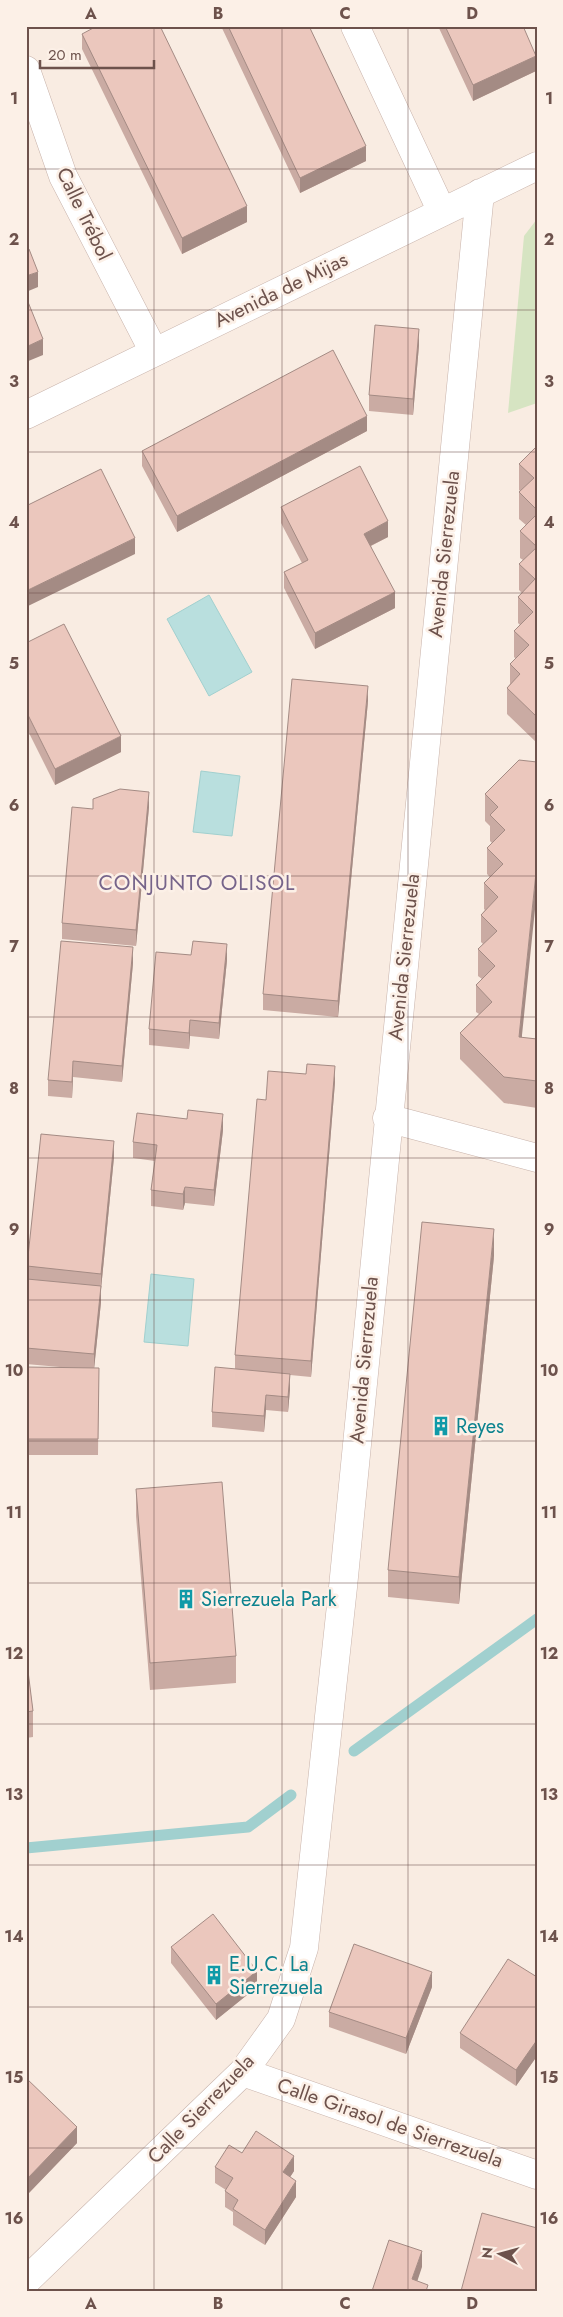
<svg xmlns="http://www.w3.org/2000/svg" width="563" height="2317" viewBox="0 0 563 2317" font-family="Jost,sans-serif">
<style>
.green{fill:#d6e4c2}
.water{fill:#b9dfde;stroke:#a1d0cf}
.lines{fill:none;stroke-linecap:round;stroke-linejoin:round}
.stream{stroke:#a1d0cf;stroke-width:11}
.minor-casing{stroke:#c8b3ab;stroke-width:29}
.minor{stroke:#fff;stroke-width:28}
.wall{fill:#caaba3}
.shaded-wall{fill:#a48b84}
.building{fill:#ebc7bd;stroke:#a48b84}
.grid{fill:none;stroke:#6d524c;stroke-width:1;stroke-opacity:0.55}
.labels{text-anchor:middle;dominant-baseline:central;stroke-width:5;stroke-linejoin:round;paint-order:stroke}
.street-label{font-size:20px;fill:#6d524c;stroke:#fcf0e7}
.culture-label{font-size:20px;fill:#0d838f;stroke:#fcf0e7;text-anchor:start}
.neighbourhood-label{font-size:21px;letter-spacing:1px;fill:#76648a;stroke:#fcf0e7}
.neatline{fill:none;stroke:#6d524c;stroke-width:2}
.grid-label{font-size:16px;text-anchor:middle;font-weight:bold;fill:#6d524c}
</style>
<rect width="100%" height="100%" fill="#f9ece2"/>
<!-- green -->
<path class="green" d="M537,219v184l-29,10 16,-177z"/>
<!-- water -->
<path class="water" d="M209,595l43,77 -43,24 -42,-77z
M201,771l39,5 -8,60 -39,-4z
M151,1274l43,5 -6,67 -44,-4z"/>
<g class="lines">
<!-- stream -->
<path class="stream" d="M354,1751l183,-132
M26,1848l222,-21 43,-32"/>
<defs>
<path id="minor" d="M355,26l87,186
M26,70l37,106 91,176
M26,415l511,-249
M387,1118l150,40
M243,2072l294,103
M26,2281l217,-209 38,-53 23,-71 39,-361 137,-1394"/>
</defs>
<!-- minor casing -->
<use href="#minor" class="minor-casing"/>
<!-- minor -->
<use href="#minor" class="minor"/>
</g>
<!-- wall -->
<path class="wall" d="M221,26h88l57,135 -66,32z
M438,26h85l13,45 -63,30z
M82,34l165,188 -65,32 -100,-205z
M419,345l-6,70 -44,-4v-16z
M367,431l-190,101 -35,-66v-15z
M537,446v297l-30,-29v-26l3,-4v-20l6,-5 -2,-2v-26l6,-6 -2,-2v-26l4,-4 -3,-3v-26l4,-4 -3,-2v-27l6,-6 -7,-6v-27l1,-1 -1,-1v-26z
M281,507l107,30 -17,9 24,62 -80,41 -31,-61v-16l18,-9 -21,-40z
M26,643l95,109 -66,33 -29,-58z
M368,701l-30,316 -75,-7v-16z
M519,760l3,278 15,1v69l-33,-5 -44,-44v-26l19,-19 -3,-2v-27l6,-6 -4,-3v-27l5,-5 -2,-2v-27l4,-5 -1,-1v-26l6,-6 -3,-3v-26l5,-5 -2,-2v-15l-5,-5v-27z
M149,807l-13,139 -74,-7v-16l31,-114z
M227,960l-8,79 -29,-3 -1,13 -40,-4v-16z
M133,963l-11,119 -49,-5 -1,21 -24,-2v-16z
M335,1082l-24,295 -21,-2v14l-2,23 -22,-2 -2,22 -52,-5v-15l23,-43v-14l31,-255z
M223,1130l-9,76 -29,-3 -2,7 -32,-4v-16l4,-29 -22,-3v-16z
M114,1157l-13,132v13l-7,66h5l-1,87h-72v-88l45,1 -45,-4v-80l1,-5v-13z
M494,1256l-35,348 -71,-7v-27z
M136,1489l100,167v27l-86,7 -14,-174z
M26,1655l7,56v26l-7,1z
M171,1947l86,40 -41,33 -45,-57z
M537,1977v79l-21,30 -56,-38v-15z
M432,1987l-26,67 -77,-27v-15z
M26,2078l51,65 -50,52 -1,-1z
M242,2153l52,18 -4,6 6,20 -31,48 -32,-20v-13l-8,-5v-16l1,-1 -11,-7v-16z"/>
<!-- shaded-wall -->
<path class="shaded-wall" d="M536,56v15l-63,30v-16z
M366,146v15l-66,32v-15z
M247,206v16l-65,32v-16z
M38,272v15l-12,5v-16z
M419,329v16l-6,70v-16z
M43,339v16l-17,7v-15z
M367,416v15l-190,101v-16z
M388,521v16l-24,12v-15z
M135,538v16l-109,53v-16z
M395,592v16l-80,41v-16z
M368,686v15l-30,316v-16z
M121,736v16l-66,33v-16z
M149,792v15l-13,139v-16z
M537,863v27l-18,174v-27z
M227,944v16l-8,79v-16z
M133,947v16l-11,119v-16z
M190,1020v16l-1,13v-16z
M73,1061v16l-1,21v-16z
M335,1066v16l-24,295v-16z
M223,1114v16l-9,76v-16z
M114,1141v16l-13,132v-15z
M185,1187v16l-2,7v-16z
M494,1229v27l-35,348v-27z
M101,1286v16l-7,68v-16z
M290,1374v15l-2,23v-15z
M266,1395v15l-2,22v-16z
M257,1971v16l-41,33v-16z
M432,1972v15l-26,67v-16z
M537,2040v16l-21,30v-16z
M77,2127v16l-50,52v-16z
M294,2156v15l-11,17v-16z
M296,2181v16l-31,48v-15z
M422,2251v16l-8,24 -2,-12z"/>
<!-- building -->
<path class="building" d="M97,26h63l87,180 -65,32 -100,-204z
M228,26h81l57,120 -66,32z
M445,26h78l13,30 -63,29z
M29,249l9,23 -12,4v-26z
M26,297l17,42 -17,8z
M375,325l44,4 -6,70 -44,-4z
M333,350l34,66 -190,100 -35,-65z
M537,446v64l-18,-18 15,-14 -15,-14z
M360,466l28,55 -24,13 31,58 -80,41 -31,-61 24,-12 -27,-53z
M101,469l34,69 -109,53v-85z
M537,514v203l-30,-29 13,-14 -10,-10 19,-19 -15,-14 19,-19 -15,-15 17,-18 -16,-15 18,-17 -17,-16z
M64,624l57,112 -66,33 -29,-58v-68z
M292,679l76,7 -30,315 -75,-7z
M519,760l18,2v101l-18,174 18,2v42l-33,-4 -44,-44 32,-31 -16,-17 19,-19 -17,-17 19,-18 -16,-16 17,-18 -14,-14 19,-19 -16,-16 18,-18 -15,-15 8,-8 -13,-13z
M120,789l29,3 -13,138 -74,-7 10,-116 21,2v-10z
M61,941l72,6 -11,119 -49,-5 -1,21 -24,-2z
M193,941l34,3 -8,79 -29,-3 -1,13 -40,-4 7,-77 35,3z
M307,1064l28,2 -24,295 -76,-6 22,-256 9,1 2,-29 38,3z
M188,1110l35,4 -9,76 -29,-3 -2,7 -32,-4 6,-45 -24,-3 4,-29 50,6z
M41,1134l73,7 -13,133 -74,-8z
M422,1222l72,7 -35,348 -71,-7z
M27,1279l74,7 -7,68 -68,-6z
M26,1367l73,1 -1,71h-72z
M215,1367l75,7 -2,23 -22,-2 -2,21 -52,-4z
M222,1482l14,174 -86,7 -14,-174z
M26,1655l7,56 -7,1z
M213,1914l44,57 -41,33 -45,-57z
M354,1944l78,28 -26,66 -77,-26z
M508,1959l29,18v63l-21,30 -56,-37z
M26,2078l51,49 -50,52 -1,-1z
M256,2131l38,25 -11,16 13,9 -31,49 -32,-21 5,-9 -13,-9 8,-13 -18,-11 14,-22 13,8z
M482,2213l55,15v63h-76z
M389,2240l33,11 -10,28 16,6 -2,6h-54z"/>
<!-- grid -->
<path class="grid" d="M154,26v2265M282,26v2265M408,26v2265M26,169h511M26,310h511M26,452h511M26,593h511M26,734h511M26,876h511M26,1017h511M26,1158h511M26,1300h511M26,1441h511M26,1583h511M26,1724h511M26,1865h511M26,2007h511M26,2148h511"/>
<!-- icons -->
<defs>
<symbol id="building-bare" viewBox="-9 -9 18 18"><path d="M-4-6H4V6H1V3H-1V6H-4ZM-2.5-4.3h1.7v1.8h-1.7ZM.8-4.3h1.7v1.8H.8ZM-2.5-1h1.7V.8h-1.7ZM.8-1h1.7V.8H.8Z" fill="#0f9aa8" stroke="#fcf0e7" stroke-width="2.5" paint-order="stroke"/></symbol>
</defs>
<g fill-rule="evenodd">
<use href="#building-bare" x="427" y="1412" width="28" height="28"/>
<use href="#building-bare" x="172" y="1585" width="28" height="28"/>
<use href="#building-bare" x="200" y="1961" width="28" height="28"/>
</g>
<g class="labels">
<!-- street labels -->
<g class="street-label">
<text transform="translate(84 214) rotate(64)">Calle Trébol</text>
<text transform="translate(281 290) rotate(-26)">Avenida de Mijas</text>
<text transform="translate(444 554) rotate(-84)">Avenida Sierrezuela</text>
<text transform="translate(404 957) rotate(-84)">Avenida Sierrezuela</text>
<text transform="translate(364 1360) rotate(-85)">Avenida Sierrezuela</text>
<text transform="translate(201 2109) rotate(-46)">Calle Sierrezuela</text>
<text transform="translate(390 2123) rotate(19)">Calle Girasol de Sierrezuela</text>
</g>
<!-- culture labels -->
<g class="culture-label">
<text x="456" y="1426">Reyes</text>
<text x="201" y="1599">Sierrezuela Park</text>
<text x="229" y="1964">E.U.C. La<tspan x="229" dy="23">Sierrezuela</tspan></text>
</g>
<!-- neighbourhood labels -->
<g class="neighbourhood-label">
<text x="197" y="883">CONJUNTO OLISOL</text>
</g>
</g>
<!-- border -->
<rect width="563" height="2317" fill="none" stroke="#fcf0e7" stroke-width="55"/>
<!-- north arrow -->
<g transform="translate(500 2254) rotate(276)" stroke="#fcf0e7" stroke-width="4" paint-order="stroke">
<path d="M0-4L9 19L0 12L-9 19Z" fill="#6d524c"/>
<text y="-8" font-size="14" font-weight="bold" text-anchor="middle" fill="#6d524c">N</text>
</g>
<!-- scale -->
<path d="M40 60v8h114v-8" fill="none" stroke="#6d524c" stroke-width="2.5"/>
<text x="48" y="60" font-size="15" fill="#6d524c" stroke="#fcf0e7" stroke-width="4" paint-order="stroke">20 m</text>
<rect x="28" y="28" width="508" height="2262" class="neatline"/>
<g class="grid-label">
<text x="91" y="19">A</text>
<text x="218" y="19">B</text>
<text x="345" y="19">C</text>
<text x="472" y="19">D</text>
<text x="14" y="104">1</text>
<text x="549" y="104">1</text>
<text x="14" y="245">2</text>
<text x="549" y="245">2</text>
<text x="14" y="387">3</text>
<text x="549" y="387">3</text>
<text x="14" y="528">4</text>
<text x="549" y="528">4</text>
<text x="14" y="669">5</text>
<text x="549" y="669">5</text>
<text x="14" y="811">6</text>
<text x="549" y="811">6</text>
<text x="14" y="952">7</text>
<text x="549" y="952">7</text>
<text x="14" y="1094">8</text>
<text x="549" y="1094">8</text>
<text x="14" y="1235">9</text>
<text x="549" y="1235">9</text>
<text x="14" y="1376">10</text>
<text x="549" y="1376">10</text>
<text x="14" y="1518">11</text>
<text x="549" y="1518">11</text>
<text x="14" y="1659">12</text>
<text x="549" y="1659">12</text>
<text x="14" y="1800">13</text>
<text x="549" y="1800">13</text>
<text x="14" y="1942">14</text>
<text x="549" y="1942">14</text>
<text x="14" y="2083">15</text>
<text x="549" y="2083">15</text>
<text x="14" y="2224">16</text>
<text x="549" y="2224">16</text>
<text x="91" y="2309">A</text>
<text x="218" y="2309">B</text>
<text x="345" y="2309">C</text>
<text x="472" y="2309">D</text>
</g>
</svg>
